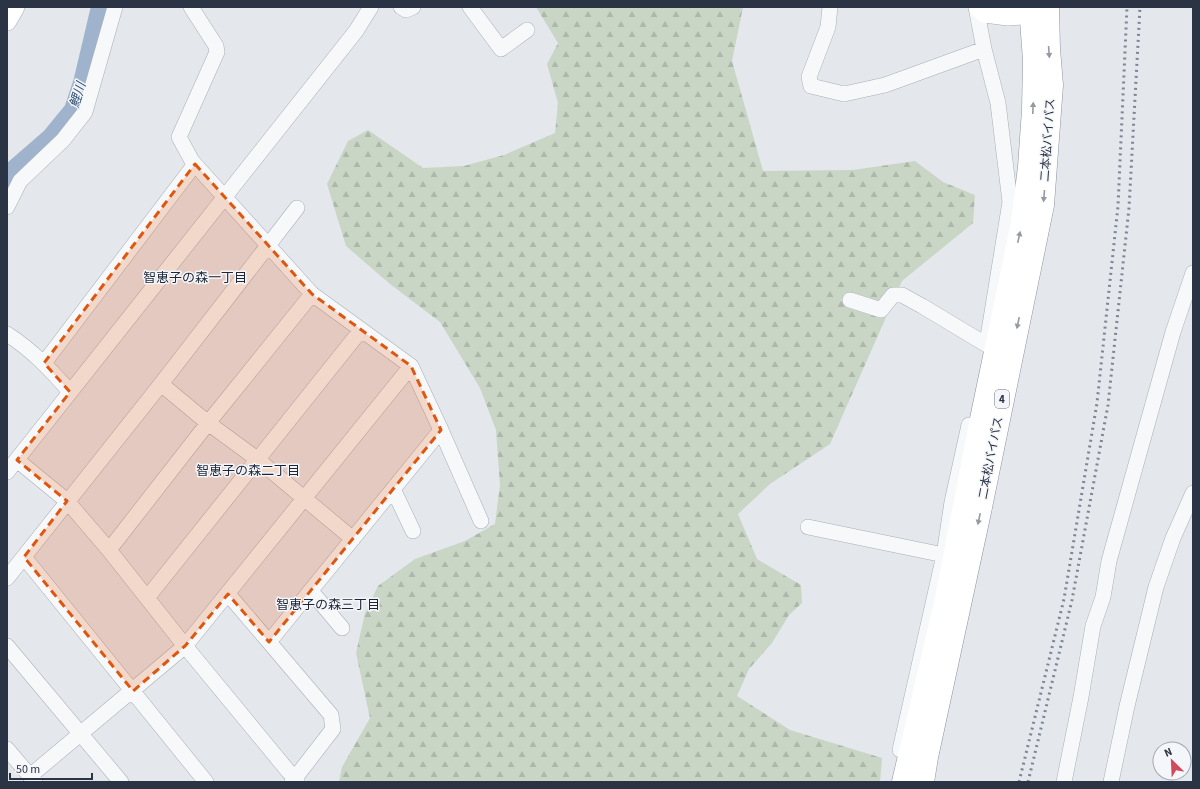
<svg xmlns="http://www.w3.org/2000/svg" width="1200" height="789" viewBox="0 0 1200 789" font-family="'Source Sans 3','Noto Sans JP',sans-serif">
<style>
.forest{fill:url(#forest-firs)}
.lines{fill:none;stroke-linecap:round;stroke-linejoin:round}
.river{stroke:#9fb4cc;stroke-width:20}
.minor-casing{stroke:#a9aeb7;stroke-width:16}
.major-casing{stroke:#a3abb8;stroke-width:20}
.highway-casing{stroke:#8b94a3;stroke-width:23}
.minor{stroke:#f7f8fa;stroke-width:15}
.major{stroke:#fff;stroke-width:19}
.highway{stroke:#fff;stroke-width:22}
.rail{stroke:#7d8696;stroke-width:3;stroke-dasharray:2 4;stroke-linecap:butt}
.oneway{fill:#959aa2}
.marked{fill:#df570f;fill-opacity:0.2;stroke:#df570f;stroke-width:3;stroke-dasharray:8 5;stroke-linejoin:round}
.labels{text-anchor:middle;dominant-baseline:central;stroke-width:3;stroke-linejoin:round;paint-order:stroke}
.shield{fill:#f4f6f9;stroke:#676e7b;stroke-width:1}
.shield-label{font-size:11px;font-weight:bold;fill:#2b3445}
.street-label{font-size:12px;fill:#2b3445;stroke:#f4f6f9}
.water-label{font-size:13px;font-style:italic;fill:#34527a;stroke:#f4f6f9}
.neighbourhood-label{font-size:13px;fill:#1d2536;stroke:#f4f6f9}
</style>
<defs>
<pattern id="forest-firs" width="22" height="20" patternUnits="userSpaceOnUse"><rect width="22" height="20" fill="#c9d6c5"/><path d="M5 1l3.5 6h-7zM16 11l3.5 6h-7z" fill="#adb8ab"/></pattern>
</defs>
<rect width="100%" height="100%" fill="#e4e7ec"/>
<!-- forest -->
<path class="forest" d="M536,7h207l-11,54 31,110 90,-1 62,-9 28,21 32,13 -2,28 -71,58 -72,163 -60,40 -32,30 19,45 44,26 1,18 -13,12 -17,28 -23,26 -12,27 53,34 92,28 -2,24h-541l3,-15 28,-49 -14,-65 9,-40 13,-27 37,-27 50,-18 30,-17 5,-39 -4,-55 -16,-42 -40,-66 -50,-38 -44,-38 -19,-62 21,-43 20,-11 55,38 41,-2 40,-11 51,-22 3,-30 -11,-39 11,-21z"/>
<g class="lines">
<!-- river -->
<path class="river" d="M7,182l6,-11 38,-33 23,-28 9,-27 18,-76"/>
<defs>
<path id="minor" d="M191,7l25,39 1,6 -38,85 13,24 120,133 99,72 30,64 -172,212 62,73 2,14 -41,53
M401,7l5,3 7,-3
M470,7l31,42 26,-19
M830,7l-2,20 -19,50 2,9 33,8 41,-9 99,-36
M976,7l8,42 14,54 12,99 -22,135
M7,207l13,-26 43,-41 22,-28 30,-105
M850,300l31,10 12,-15h9l20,11 65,39
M7,334c25,16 44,36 63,58
M44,363l151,-199
M161,384l47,39 49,36 96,80
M441,430l40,91
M17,460l50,41 42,49 76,96 103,125 7,7 2,4
M7,472l349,-441 15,-24
M393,489l20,42
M808,527l136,28
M109,550l99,-127 104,-129
M24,557l182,225
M7,578l154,-194 136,-176
M311,591l31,37
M228,594l41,48
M147,598l214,-268
M7,646l114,136
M7,749l28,33
M900,750l44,-195 8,-53 17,-77
M30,776l155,-130 226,-280
M1064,782l17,-85 12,-71 10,-29 6,-36 64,-229 20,-59
M1111,782l16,-76 29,-119 17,-49 20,-45"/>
<path id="major" d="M978,7l7,6 23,3 37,-3
M7,21l8,-14"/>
<path id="highway" d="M903,782l42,-179 36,-184 41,-196 7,-56 4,-57 1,-50 -4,-53
M923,782l4,-25 53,-245 63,-307 9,-120 -3,-36 -1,-42"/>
</defs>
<!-- minor casing -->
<use href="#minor" class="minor-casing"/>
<!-- major casing -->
<use href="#major" class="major-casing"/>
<!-- highway casing -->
<use href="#highway" class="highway-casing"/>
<!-- minor -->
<use href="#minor" class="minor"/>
<!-- major -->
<use href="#major" class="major"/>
<!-- highway -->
<use href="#highway" class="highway"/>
<!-- rail -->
<path class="rail" d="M1019,782l45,-183 33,-196 21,-197 9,-199
M1028,782l44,-182 36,-195 21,-197 11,-201"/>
</g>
<!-- one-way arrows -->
<defs><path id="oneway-solid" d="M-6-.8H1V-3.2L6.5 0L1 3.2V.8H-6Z"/></defs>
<g class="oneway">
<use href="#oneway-solid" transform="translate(1049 52) rotate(86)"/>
<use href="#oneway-solid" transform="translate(1033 108) rotate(-88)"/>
<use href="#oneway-solid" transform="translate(1044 196) rotate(95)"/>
<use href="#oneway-solid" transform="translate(1019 237) rotate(-78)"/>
<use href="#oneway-solid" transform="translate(1018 323) rotate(102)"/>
<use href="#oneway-solid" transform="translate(979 519) rotate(102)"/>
</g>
<!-- marked area -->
<path class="marked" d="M195,164l117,130 99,72 30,64 -172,212 -41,-48 -43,52 -52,45 -109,-134 43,-56 -50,-41 53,-68 -26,-29z"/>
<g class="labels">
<!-- shield labels -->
<rect class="shield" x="995" y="390" width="14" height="18" rx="3"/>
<g class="shield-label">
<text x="1002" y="399">4</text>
</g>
<!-- street labels -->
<g class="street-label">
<text transform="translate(1048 140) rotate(-86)">二本松バイパス</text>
<text transform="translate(991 458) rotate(-79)">二本松バイパス</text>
</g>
<!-- water labels -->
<g class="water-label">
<text transform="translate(78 95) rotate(-73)">鯉川</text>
</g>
<!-- neighbourhood labels -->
<g class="neighbourhood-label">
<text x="195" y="278">智恵子の森一丁目</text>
<text x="248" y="471">智恵子の森二丁目</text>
<text x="328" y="605">智恵子の森三丁目</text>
</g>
</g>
<!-- border -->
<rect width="1200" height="789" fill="none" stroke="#2b3445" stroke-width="16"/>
<!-- north arrow -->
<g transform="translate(1172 761) rotate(336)"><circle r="19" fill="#f4f6f9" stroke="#a4a8b1"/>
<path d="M0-3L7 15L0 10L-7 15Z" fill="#d1495b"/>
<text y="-6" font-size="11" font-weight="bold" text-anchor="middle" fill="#2b3445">N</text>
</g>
<!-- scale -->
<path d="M10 773v6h82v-6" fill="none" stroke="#2b3445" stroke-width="2"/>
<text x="16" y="773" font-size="12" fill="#2b3445" stroke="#f4f6f9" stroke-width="3" paint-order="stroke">50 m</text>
</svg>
